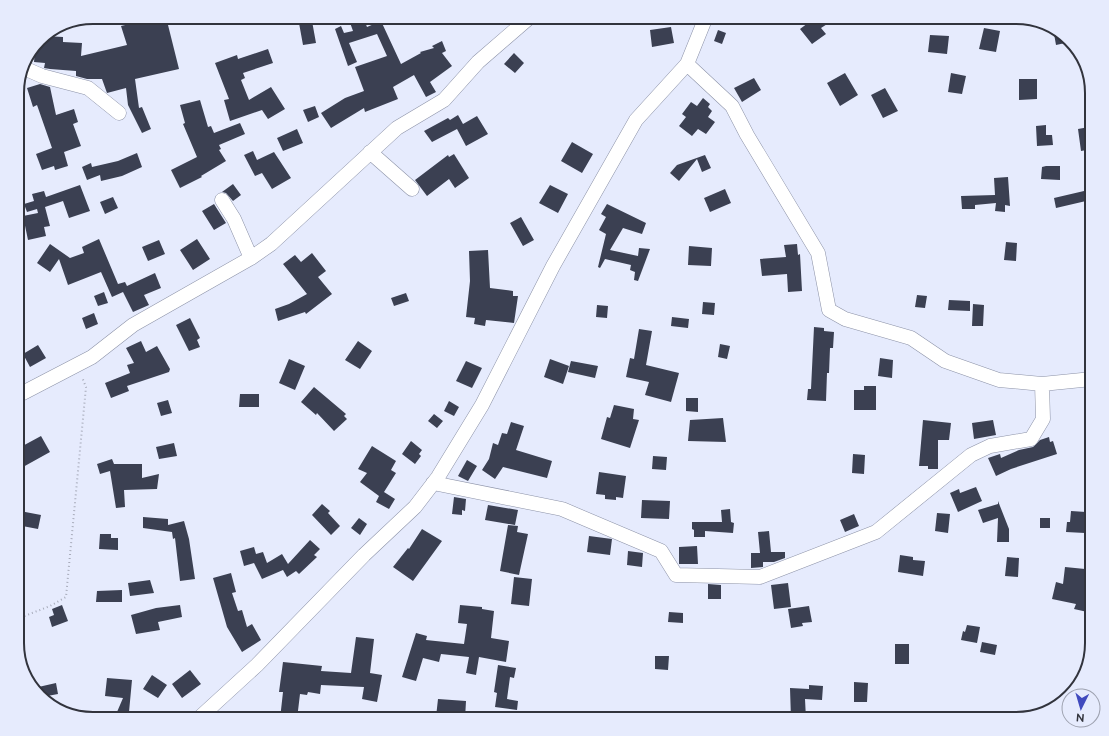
<svg xmlns="http://www.w3.org/2000/svg" width="1109" height="736" viewBox="0 0 1109 736" font-family="Raleway,sans-serif">
<style>
.building{fill:#3b4052}
.lines{fill:none;stroke-linecap:round;stroke-linejoin:round}
.street-casing{stroke:#8c92a7;stroke-width:15}
.path{stroke:#a8acbb;stroke-width:2;stroke-dasharray:1 3;stroke-linecap:butt}
.street{stroke:#fff;stroke-width:14}
.rim{fill:none;stroke:#32343d;stroke-width:2}
</style>
<rect width="100%" height="100%" fill="#e6ebfd"/>
<!-- building -->
<path class="building" d="M161,17h5l13,52 -44,10 4,29 3,-1 9,22 -9,4 -14,-28 -2,-17 -19,5 -5,-14h-15l-11,-3v-5l-26,-2 -6,-1 1,-5 -11,-1 1,-12h3l1,-10 6,-4 18,1v5l19,1 -1,13 46,-11 -6,-19 17,-4v2z
M348,17h15l4,10 14,-6 20,43 20,-11 -1,-1 14,-4 -2,-2 10,-5 4,10 -4,2 10,13 -22,16 6,10 -10,5 -12,-22 -21,12 5,12 -33,13 -1,-4 -33,20 -10,-15 24,-15 19,-7 -9,-24 32,-11 -10,-22 -28,9 8,19 -9,4 -13,-37 6,-3 3,7 9,-2z
M816,17h22l-17,11 5,6 -14,10 -12,-15z
M312,21l4,22 -13,2 -4,-22z
M671,27l3,16 -22,4 -2,-17z
M984,28l16,3 -4,21 -17,-3z
M1053,28l5,2 12,12 -14,3z
M718,30l8,3 -4,11 -8,-3z
M930,35l19,1 -2,18 -19,-2z
M268,49l5,14 -30,10 2,5 -4,2 8,20 22,-13 14,22 -17,10 -6,-9 -32,11 -6,-21 5,-1 -14,-36 22,-8 1,4z
M514,53l10,10 -9,10 -11,-9z
M845,73l13,22 -18,11 -13,-23z
M951,73l15,3 -4,18 -14,-2z
M754,78l7,12 -19,12 -8,-14z
M1019,79h18v20l-18,1z
M40,84l10,3 6,28 18,-6 4,13 -5,2 8,22 -17,6 4,14 -13,4 -1,-4 -12,4 -6,-16 16,-6 -15,-43 -4,2 -6,-19z
M885,88l13,23 -15,7 -12,-23z
M703,98l7,6 -2,3 4,4 -4,6 7,5 -9,12 -8,-5 -6,7 -13,-10 7,-9 -4,-3 9,-12 6,4z
M200,100l8,27 3,-1 3,7 26,-10 5,11 -26,11 2,4 -2,1 7,11 -25,15 1,1 -22,11 -9,-18 26,-13 -14,-33 2,-1 -5,-18z
M315,106l4,11 -11,5 -5,-12z
M458,115l5,9 14,-8 11,18 -22,12 -9,-17 -25,13 -8,-11 24,-13 2,2z
M1046,125v10h6l1,10 -16,1 -1,-20z
M1089,127l3,22 -11,2 -3,-22z
M297,129l6,14 -20,8 -6,-13z
M572,142l21,12 -11,19 -21,-12z
M253,151l4,9 17,-8 17,26 -19,11 -10,-16 -7,3 -11,-21z
M137,153l5,14 -20,9 -21,5 -1,-6 -13,5 -5,-13 9,-4 1,4 26,-6z
M454,154l15,24 -14,10 -6,-9 -22,17 -12,-16 33,-25 1,2z
M705,155l6,13 -9,4 -5,-13 -18,22 -9,-8 7,-8z
M1046,166h14v14l-19,-1 1,-12z
M1008,177l2,29 -5,-1v7l-10,-1 1,-8 -21,2v4h-13l-1,-13 34,-1 -1,-17z
M233,184l8,11 -8,6 -7,-8 -4,-1z
M80,185l10,26 -21,7 -6,-17 -18,6 5,19 -6,1 2,9 -18,4 -5,-24 15,-3 -1,-4 -10,3 -3,-8 10,-3 -2,-7 12,-3 2,6z
M550,185l18,9 -10,19 -19,-10z
M725,189l6,14 -21,9 -6,-14z
M1084,191l2,10 -30,7 -2,-10z
M113,197l5,11 -13,6 -5,-12z
M214,204l12,19 -12,7 -12,-19z
M607,204l39,19 -4,11 -19,-6 -13,22 28,6 1,-8 11,1 -12,32 -4,-1 1,-8 -5,-2 1,-5 -26,-6 -5,9 -2,-1 8,-33 -7,-4 7,-13 -5,-3z
M521,217l13,23 -11,6 -13,-23z
M99,239l19,45 7,-2 2,4 28,-13 6,15 -17,7 5,10 -16,7 -10,-20 -11,5 -11,-25 -33,13 -9,-26 -9,13 -13,-9 13,-19 20,14 14,-5 -2,-6z
M197,239l13,20 -17,11 -13,-20z
M159,240l6,14 -17,7 -6,-14z
M1006,242l11,1 -1,18 -12,-1z
M797,244l1,11 2,-1 2,37 -14,1 -1,-18 -25,2 -2,-17 26,-2 -2,-12z
M689,246l23,2 -1,18 -23,-1z
M488,250l2,38 23,3v5h5l-4,27 -28,-3 -1,6 -11,-2 1,-6 -9,-1 4,-36 -1,-30z
M312,253l14,18 -8,6 14,17 -26,20 -1,-2 -27,9 -3,-12 14,-5 18,-10 -24,-30 12,-9 6,7z
M104,292l4,11 -10,3 -4,-10z
M406,293l3,8 -15,5 -3,-8z
M917,295l10,1 -2,12 -10,-1z
M949,300l21,1v10l-22,-1z
M703,302l12,1 -1,12 -12,-1z
M973,304l11,1 -1,21h-11z
M597,305l11,1 -1,12 -11,-1z
M94,313l4,11 -12,5 -4,-11z
M672,317l17,2 -1,9 -17,-2z
M190,318l10,20 -3,2 3,7 -11,4 -13,-26z
M814,327l10,1v3l10,1 -1,16h-3l-1,25h-2l-1,28 -19,-1 1,-11h3z
M639,329l13,2 -6,34 33,8 -8,29 -26,-7 4,-13 -23,-5 4,-19 4,1z
M141,341l5,11 11,-6 13,23 -1,3 -42,14 2,5 -18,7 -6,-15 25,-10 -3,-8 7,-2 -8,-15z
M358,341l14,10 -12,18 -15,-9z
M720,344l10,2 -3,13 -9,-2z
M38,345l8,13 -16,9 -7,-13z
M880,358l13,2 -1,18 -14,-2z
M289,359l16,7 -10,24 -16,-7z
M550,359l19,7 -6,18 -19,-7z
M466,361l16,7 -10,20 -16,-7z
M571,361l27,5 -3,12 -27,-6z
M864,386h12v24h-22v-20h10z
M314,387l32,27 -2,2 3,3 -13,12 -17,-18 -1,2 -15,-13z
M240,394h19v13h-20z
M686,398h12v14l-12,-1z
M168,400l4,13 -11,3 -4,-13z
M449,401l10,6 -5,9 -10,-5z
M614,405l20,4 -1,10 6,1 -9,28 -29,-9 6,-22 3,1z
M434,414l9,7 -6,7 -9,-7z
M723,418l3,24 -38,-1 2,-21z
M923,420l28,3 -2,17h-11v29h-10v-3h-9z
M993,420l3,15 -22,4 -2,-16z
M511,422l13,4 -8,24 36,11 -5,17 -44,-11 -8,12 -13,-9 7,-11 4,-16 5,2 4,-12 5,1z
M41,436l9,16 -27,15 -6,-10v-8z
M1049,437l1,5 3,-1 4,13 -46,15 -15,7 -8,-18 12,-4 1,4 18,-8 14,-3 7,-7z
M411,441l11,9 -3,4 2,2 -6,8 -13,-10z
M174,443l3,13 -18,3 -3,-12z
M372,446l24,15 -5,9 5,3 -12,19 11,7 -6,10 -13,-7 3,-6 -19,-14 7,-9 -9,-4z
M853,454l12,1 -1,19 -12,-1z
M653,456l14,1 -1,13 -14,-1z
M112,459l2,5h28v14l17,-4 -2,15 -33,1 1,17 -9,1 -6,-37 -10,3 -3,-10z
M467,460l10,6 -9,15 -10,-5z
M599,472l27,4 -3,22 -7,-1v3l-11,-1v-4l-9,-1z
M976,487l6,14 -24,11 -8,-19 9,-4 1,4z
M454,497l12,2 -1,12 -3,-1v5l-10,-1z
M642,500l28,1 -1,18 -28,-1z
M998,501l11,28v13h-12l1,-24 -15,5 -5,-13 20,-6z
M322,504l8,7 -2,2 12,13 -9,9 -19,-20z
M488,505l30,5 -3,15 -30,-5z
M730,509l1,13 3,1 -1,10 -28,-2v6h-11v-7l-2,-1v-7h30l-1,-12z
M20,511l21,4 -3,14 -21,-4z
M1071,511l15,1 -1,21 -19,-1 1,-10h3z
M937,513l13,1 -2,19 -13,-2z
M854,514l5,12 -14,6 -5,-12z
M143,517l25,2v6l16,-4 5,18 6,40 -15,2 -5,-43 -2,1 -1,-7 -29,-4z
M359,518l8,6 -7,11 -9,-7z
M1040,518h10v10h-10z
M508,525l10,1 -1,6 11,2 -9,41 -19,-4z
M422,529l20,12 -29,40 -20,-14 15,-19 1,1z
M769,531l2,21h14v6l-11,4h-11v5l-12,1v-15h9l-2,-21z
M100,534h11v4h7v12l-19,-1z
M589,536l23,3 -2,16 -23,-3z
M310,540l10,9 -6,6 3,2 -18,17 -3,-3 -9,6 -4,-7 -21,9 -8,-16 -10,3 -4,-15 14,-4 2,7 7,-2 4,11 15,-9 6,10z
M697,546l1,18h-19v-17z
M628,551l15,2 -1,14 -15,-2z
M900,555l13,2v3l12,1 -2,15 -25,-4z
M1007,557l12,1 -1,19 -13,-1z
M1065,567l20,2v5h7v39l-18,-4 2,-5 -24,-5 4,-17 7,2z
M231,573l5,19 -4,1 6,18 4,-1 5,17 5,-3 9,16 -19,12 -15,-25 -14,-49z
M514,577l18,2 -3,27 -18,-2z
M150,580l4,13 -24,3 -2,-13z
M788,583l3,24 -17,2 -3,-24z
M708,584l13,1v14h-13z
M122,590v12h-26l1,-11z
M62,605l6,16 -16,6 -3,-10 5,-2 -2,-6z
M180,605l2,12 -24,5 2,8 -24,4 -5,-19 25,-7z
M460,605l22,2v2l12,2 -3,27 18,3 -3,21 -27,-5 -3,18 -10,-2 3,-16 -28,-3 -2,8 -16,-4 -7,23 -14,-4 14,-44 11,3 -1,4 38,4 3,-20 -9,-1z
M809,606l3,16 -10,1 1,3 -12,2 -3,-19z
M669,612l14,1v10l-15,-1z
M967,625l13,2 -3,16 -16,-3 2,-9 2,1z
M356,637l18,2 -4,34 12,2 -5,27 -15,-3 2,-12 -43,-2 -1,9 -12,-2 -1,3 -7,-1 -3,25h-17l3,-27h-4l4,-30 39,4 -1,5 30,2z
M982,642l15,3 -2,10 -15,-3z
M895,644h14v20h-14z
M655,656h14l-1,14 -13,-1z
M498,665l18,3 -2,10 -4,-1 -3,22 11,2 -1,9 -22,-3 2,-14 -3,-1z
M190,670l11,14 -19,14 -10,-14z
M152,675l15,10 -9,13 -15,-9z
M107,678l25,2 -3,32 -3,7h-12l9,-21 -18,-2z
M854,682l14,1 -1,19h-13z
M56,683l2,11 -16,3 -8,-9z
M809,685l14,1 -1,14 -17,-1 1,20h-15l-1,-31 19,1z
M438,699l28,2 -1,18 -29,-2z"/>
<g class="lines">
<defs>
<path id="street" d="M706,17l-19,47 45,42 15,29 71,118 11,57 16,9 66,19 34,23 54,19 43,4 50,-5
M26,69l16,7 46,12 31,25
M370,152l42,37
M222,200l12,19 17,39
M17,396l75,-39 41,-32 118,-67 20,-14 126,-116 47,-28 34,-38 52,-45
M433,483l129,26 99,42 15,24 84,2 116,-45 95,-77 19,-9 41,-7 12,-20 -1,-35
M198,719l59,-54 107,-110 51,-48 23,-30 44,-72 71,-139 83,-146 51,-56"/>
</defs>
<!-- street casing -->
<use href="#street" class="street-casing"/>
<!-- path -->
<path class="path" d="M17,619l33,-13 16,-9 20,-210 -4,-10"/>
<!-- street -->
<use href="#street" class="street"/>
</g>
<!-- crop -->
<path d="M0 0H1109V736H0ZM93 24H1016A69 69 0 0 1 1085 93V643A69 69 0 0 1 1016 712H93A69 69 0 0 1 24 643V93A69 69 0 0 1 93 24Z" fill="#e6ebfd" fill-rule="evenodd"/>
<path class="rim" d="M93 24H1016A69 69 0 0 1 1085 93V643A69 69 0 0 1 1016 712H93A69 69 0 0 1 24 643V93A69 69 0 0 1 93 24Z"/>
<!-- north arrow -->
<g transform="translate(1081 708) rotate(185)"><circle r="19" fill="#e6ebfd" stroke="#9ea2b0"/>
<path d="M0-3L7 15L0 10L-7 15Z" fill="#404abe"/>
<text y="-6" font-size="11" font-weight="bold" text-anchor="middle" fill="#32343d">N</text>
</g>
</svg>
